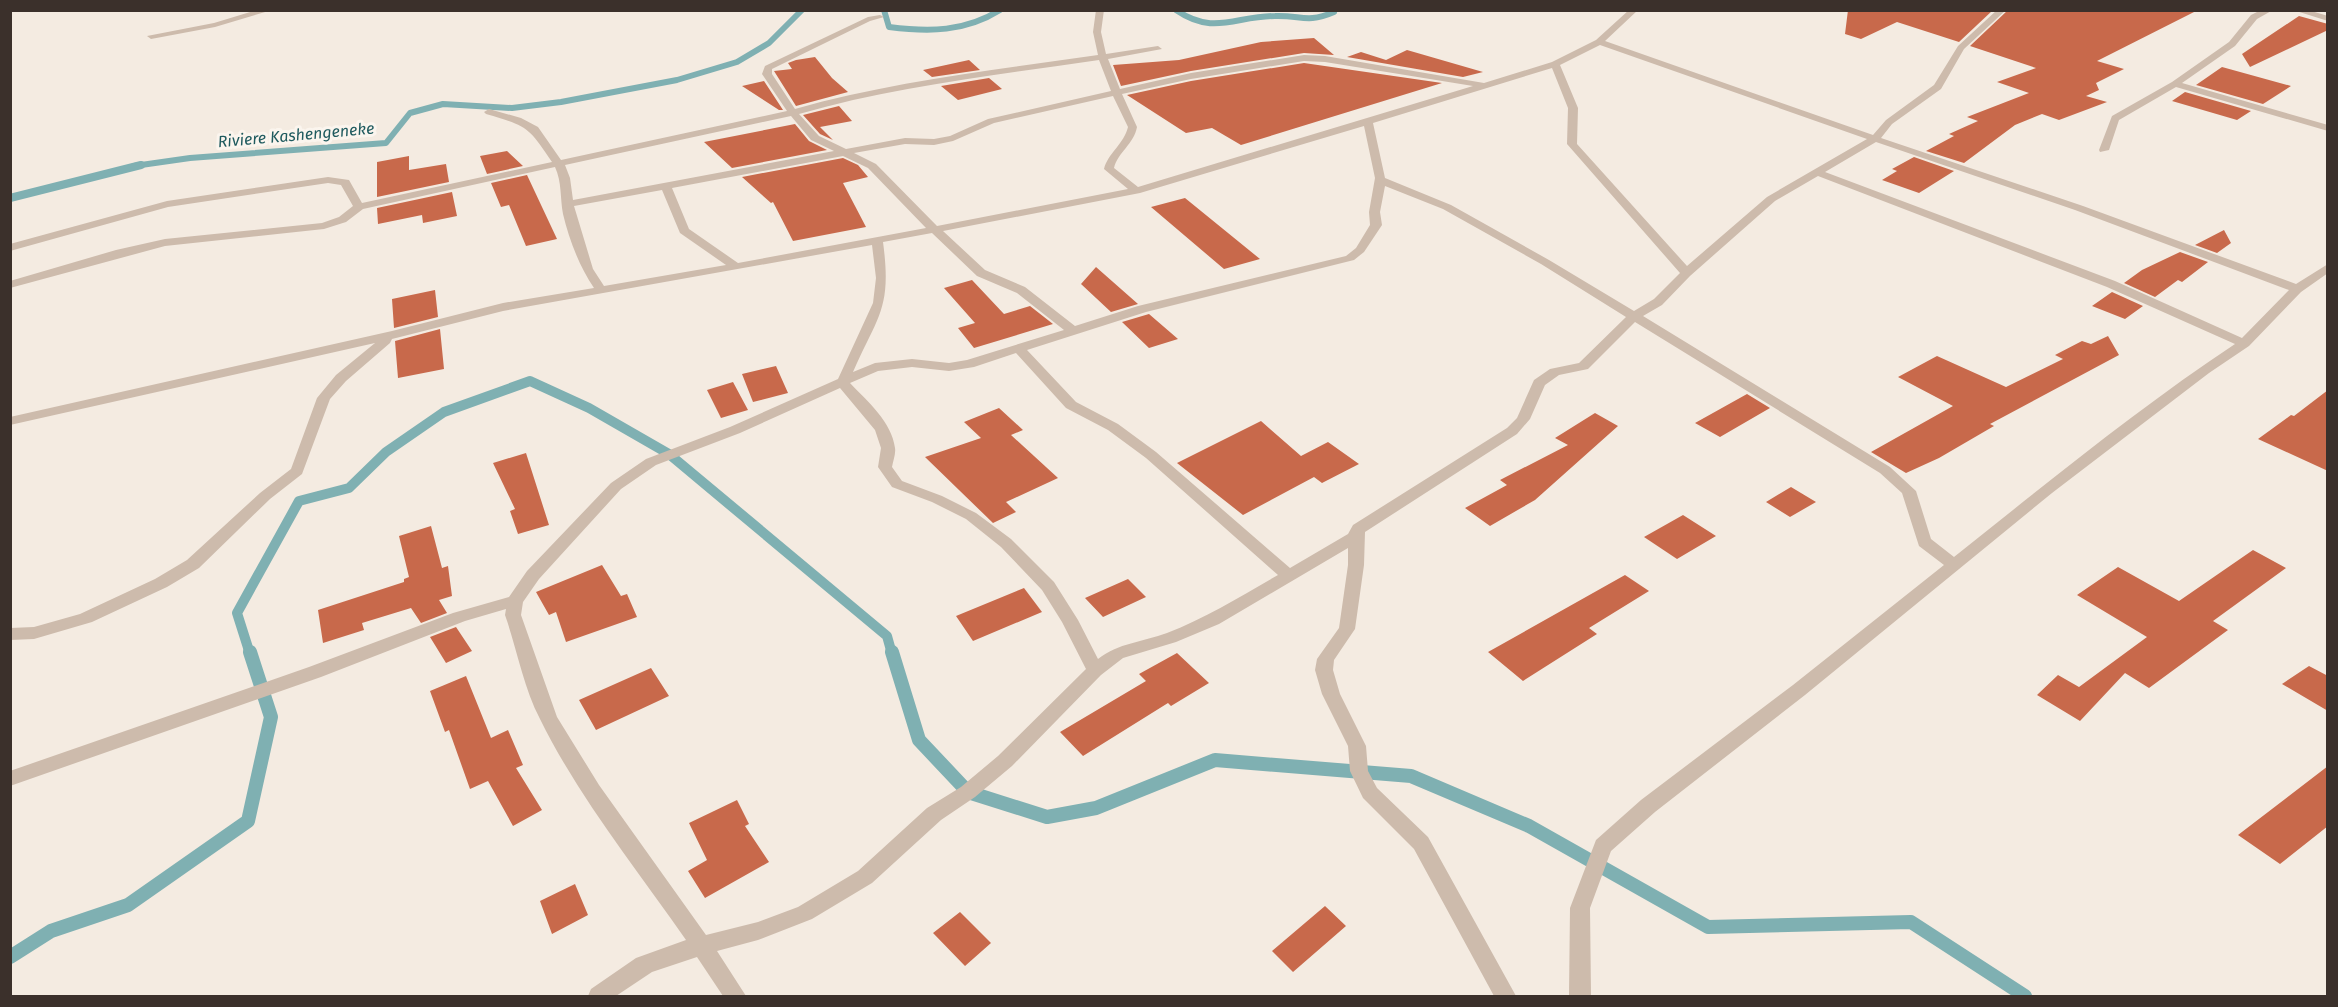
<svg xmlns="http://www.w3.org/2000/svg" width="2338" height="1007" viewBox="0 0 2338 1007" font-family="'Fira Sans',sans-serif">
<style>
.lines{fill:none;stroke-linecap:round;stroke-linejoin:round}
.stream-far3{stroke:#7fb0b2;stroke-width:6}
.stream-far2{stroke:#7fb0b2;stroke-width:8}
.stream-far1{stroke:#7fb0b2;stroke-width:10}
.stream{stroke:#7fb0b2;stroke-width:14}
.building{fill:#c8694b}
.minor{fill:#cdbbac;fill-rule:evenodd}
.labels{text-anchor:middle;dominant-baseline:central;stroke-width:6;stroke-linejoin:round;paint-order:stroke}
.far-water-label{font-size:16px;font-style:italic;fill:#1f5a5e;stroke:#fbf5ee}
</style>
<rect width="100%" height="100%" fill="#f4ebe1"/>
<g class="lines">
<!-- stream-far3 -->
<path class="stream-far3" d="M884,10l5,17c40,5 76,5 111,-17
M1176,10c38,26 59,6 99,6 27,-1 31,8 59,-4l-1,-2
M134,166l56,-8 196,-15 24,-30 33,-9 69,4 49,-6 116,-22 60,-18 32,-19 33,-33"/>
<!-- stream-far2 -->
<path class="stream-far2" d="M10,198l131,-33"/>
<!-- stream-far1 -->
<path class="stream-far1" d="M250,654l-13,-41 62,-112 50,-13 37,-36 58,-40 86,-31 59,27 80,46 218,182 5,18"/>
<!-- stream -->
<path class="stream" d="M892,652l27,88 49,52 79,25 49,-9 119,-48 196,16 118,50 179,101 203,-5 114,74
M10,957l41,-26 77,-26 120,-84 23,-104 -21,-65"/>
</g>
<!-- building -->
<path class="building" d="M1848,10h145l-34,32 -62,-20 -36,17 -16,-5z
M2008,10h190l-101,51 27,8 -28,14 3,7 -13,6 21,6 -48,18 -17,-6 -27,11 -51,38 -38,-12 28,-15 -5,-2 29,-13 -11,-4 62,-24 -32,-11 39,-14 -66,-22z
M2299,16l29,8v6l-78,37 -8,-13z
M1314,38l20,17 -30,-2 -113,18 -70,15 -8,-21 66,-5 82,-18z
M1407,50l76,22 -20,5 -116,-20 14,-5 25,8z
M815,57l17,21 16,14 -52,14 -22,-35 18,-2 -4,-6 8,-3z
M969,60l11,10 -48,7 -9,-7z
M1304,63l138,20 -201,62 -29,-17 -26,5 -59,-38 64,-14z
M2222,67l69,19 -28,18 -67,-19z
M989,78l13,11 -44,11 -17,-14z
M764,81l19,29h-4l-37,-24z
M2185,92l66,19 -14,9 -65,-19z
M839,106l13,15 -32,6 13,13 -13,-6 -17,-19z
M795,124l14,17 18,9 -95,18 -28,-26z
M507,151l16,15 -36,8 -7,-18z
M409,156v14l37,-6 3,18 -72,15v-35z
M1914,157l40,14 -35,22 -37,-13 15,-9 -5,-2z
M843,158l15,7 10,12 -25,6 23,44 -73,14 -20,-39 -2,1 -29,-26z
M527,175l30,64 -31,7 -17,-41 -8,2 -10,-24z
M452,192l5,24 -34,7 -1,-8 -44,9 -1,-16z
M1185,198l75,61 -36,10 -73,-62z
M2224,230l7,13 -14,10 -22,-8z
M2180,252l28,10 -26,20 -4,-2 -23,17 -31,-14 18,-13z
M1096,267l42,37 -27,8 -30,-28z
M972,280l32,34 26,-8 23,18 -79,24 -16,-20 17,-5 -31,-35z
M435,290l3,27 -44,11 -2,-29z
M2112,292l31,14 -18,13 -33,-13z
M1149,314l29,25 -29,9 -27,-26z
M440,329l4,40 -46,9 -3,-37z
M2108,336l11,19 -129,69 4,2 -55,32 -33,15 -35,-21 82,-46 -55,-29 39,-21 69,31 57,-28 -8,-4 27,-14 9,3z
M776,366l12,27 -35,9 -11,-28z
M733,382l15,28 -27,8 -14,-28z
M2328,390v81l-70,-32 33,-24 3,1z
M1747,394l23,14 -50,29 -25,-14z
M999,408l24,22 -12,5 47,43 -52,24 10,10 -23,11 -68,-66 56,-19 -17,-16z
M1595,413l23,13 -83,74 -45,26 -25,-18 42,-23 -7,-5 68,-35 -13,-7z
M1261,421l40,35 27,-14 31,22 -37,19 -8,-6 -71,38 -66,-52z
M526,453l23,72 -31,9 -8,-23 5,-2 -22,-46z
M1791,487l25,15 -26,15 -24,-15z
M1683,515l33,21 -39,23 -33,-22z
M431,526l11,42 6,-2 4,30 -13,4 8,13 -26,10 -10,-15 -49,15 2,7 -41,13 -5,-33 86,-28v-3l5,-2 -10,-41z
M2253,550l33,18 -73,53 15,9 -79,58 -24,-15 -45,48 -43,-26 21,-20 21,12 68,-50 -70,-42 41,-28 61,34z
M602,565l19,31 6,-2 10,23 -71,25 -10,-30 -7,3 -13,-23z
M1625,575l24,16 -60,37 8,6 -74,47 -35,-29z
M1128,579l18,18 -43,20 -18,-19z
M1024,588l18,24 -69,29 -17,-25z
M456,627l16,24 -26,12 -16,-26z
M1177,653l32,30 -38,23 -3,-3 -85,53 -23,-24 86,-51 -7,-7z
M2309,666l19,10v35l-46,-27z
M651,668l18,28 -73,34 -17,-30z
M466,676l25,62 17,-8 15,35 -7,3 26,42 -29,16 -25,-45 -18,8 -21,-59 -4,2 -15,-41z
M2328,766v60l-48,38 -42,-29z
M737,800l12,24 -4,2 24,36 -64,36 -17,-27 19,-11 -18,-37z
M575,884l13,31 -36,19 -12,-33z
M1325,906l21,20 -53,46 -21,-21z
M960,912l31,31 -26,23 -32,-33z"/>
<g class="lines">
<!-- minor -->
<path class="minor" d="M257,10h15l-57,17 -64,12 -4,-3 67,-13z
M1096,10h8l-3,22 5,22 52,-8 4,3 -54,10 12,30 71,-16 113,-18 21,1 159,27 68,-21 44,-22 33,-30h9l-33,31 268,94 13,-15 48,-35 24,-39 39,-36h9l-42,39 -23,40 -49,35 -11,14 202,68 213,78 32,-20v9l-27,19 -52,54 -40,27 -157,120 -247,202 -150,117 -44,39 -21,57 1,88h-22l1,-88 26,-68 45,-40 152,-115 151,-120 -25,-19 -17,-53 -22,-20 -245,-151 -47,47 -29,6 -14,10 -15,34 -13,15 -152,98 -1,33 -9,64 -21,31 -1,10 7,24 26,52 2,25 9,17 51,49 88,159h-22l-80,-147 -51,-51 -13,-27 -2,-25 -26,-52 -7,-24 2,-11 22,-31 9,-63v-17l-129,76 -43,18 -53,16 -22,17 -89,91 -37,31 -34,23 -69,63 -60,36 -54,21 -41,11 29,45h-23l-26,-39 -45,15 -36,24h-28l3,-7 45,-31 50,-18c-50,-72 -107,-142 -146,-221 -17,-33 -23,-70 -35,-104l1,-6 -41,12 -144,56 -311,109v-15l299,-104 144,-54 56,-16 18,-26 84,-88 35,-24 84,-32 108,-48 35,-76 3,-25 -4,-33 -369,66 -111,28 -2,4 -44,38 -16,18 -28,75 -32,25 -71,69 -32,19 -75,35 -58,17 -24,1v-12l24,-1 46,-13 75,-35 32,-19 73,-67 31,-24 26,-71 19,-23 39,-32 -365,82v-8l382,-86 111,-28 91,-15c-15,-22 -25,-49 -31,-74 -3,-16 -1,-32 -8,-47l-192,42 -17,13 -22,7 -159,17 -155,42v-7l106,-31 49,-11 157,-16 17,-6 14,-11 -12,-21 -13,-2 -160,24 -158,44v-7l157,-43 161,-24 21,3 13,23 190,-41c-24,-36 -25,-36 -66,-48l-2,-2 5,-3 32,9 17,9 23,33 226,-49 -25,-37 3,-8 103,-49 12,-2 4,2 -14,4 -98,48v5l23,35c99,-28 201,-39 303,-54l-5,-23zM1600,45l267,94 -100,58 -80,69 -110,-122 1,-36 -18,-43zM1099,60l12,31 -123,28 -38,17 -16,3 -29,-1 -59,11 -27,-13 -20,-22c98,-28 199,-39 300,-54zM1304,61l21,1 148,24 -335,101 -24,-19c4,-16 20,-24 23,-41l-15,-33 69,-15zM1552,68l16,40 -1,36 113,129 -26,26 -20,12 -85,-51 -98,-55 -66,-27 -12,-55zM1113,96l15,31c-4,17 -20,26 -24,42l24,20 -191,37 -61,-62 -22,-11 51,-9 29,1 19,-4 41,-18zM791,116l20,24 23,11 -261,49 -3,-22 -5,-13zM1364,126l11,52 -6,34 1,13 -14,23 -10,8 -208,50 -63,20 -50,-39 -40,-17 -42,-39 197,-38zM1876,142l199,68 214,80 -47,48 -127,-57 -290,-109zM843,156l25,12 58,60 -188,35 -49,-34 -17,-41zM1818,176l289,111 128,57c-98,65 -189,140 -281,213l-23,-18 -15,-48 -26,-24 -247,-151 19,-11 28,-29 85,-75zM1385,186l58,23 98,55 85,53 -47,46 -29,6 -16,11 -17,38 -10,10 -154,97 -5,9 -58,34 -134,-116 -38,-28 -42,-22 -49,-52 119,-38 208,-52 10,-8 18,-27 -2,-13zM662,190l18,43 46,32 -122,21 -11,-17 -19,-63zM932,233l45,43 40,17 47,37 -97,30 -18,3 -37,-4 -37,4 -22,9c25,-57 39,-63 30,-130zM1016,353l50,55 42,22 38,28 132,117c-37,21 -72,43 -111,58 -24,9 -49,10 -69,26l-20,-39 -24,-38 -43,-43 -35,-26 -34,-17 -40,-15 -10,-14c1,-6 4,-13 3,-19 -3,-26 -28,-47 -45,-65l28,-12 34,-4 37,4 25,-4zM840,388l35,42 6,18 -3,19 14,20 40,15 34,17 35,28 41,43 20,32 24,47 -88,87 -37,31 -34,21 -69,63 -60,36 -40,15 -52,13 -107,-150 -42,-68 -36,-102 2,-13 16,-23 82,-90 35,-24 84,-32z
M2261,10h12l-16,9 -22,27 -53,37 146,42v6l-152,-44 -57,33 -10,30 -9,2 -1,-2 13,-34 60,-34 57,-40 22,-27z
M2293,10h15l20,6v5z"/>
</g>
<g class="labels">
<!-- far-water labels -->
<g class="far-water-label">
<text transform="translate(296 135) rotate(-5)">Riviere Kashengeneke</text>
</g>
</g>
<!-- border -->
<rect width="2338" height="1007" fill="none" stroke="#3b302b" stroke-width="24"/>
</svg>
